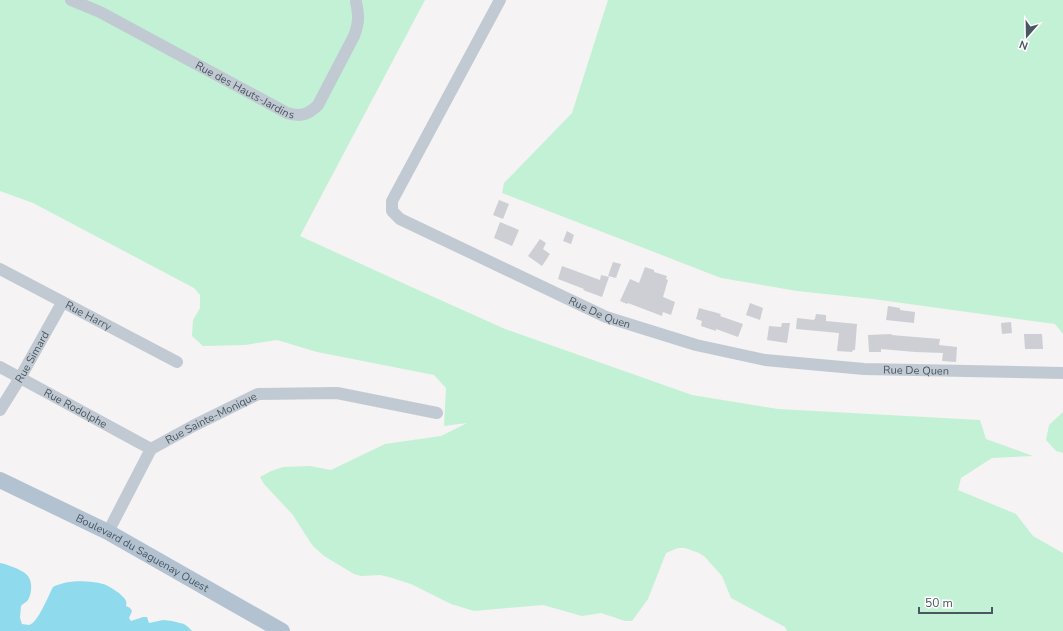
<svg xmlns="http://www.w3.org/2000/svg" width="1063" height="631" viewBox="0 0 1063 631" font-family="'Nunito Sans',sans-serif">
<style>
.green{fill:#c3f1d5}
.water{fill:#90daee}
.building{fill:#cdcfd5}
.lines{fill:none;stroke-linecap:round;stroke-linejoin:round}
.minor{stroke:#c1cad2;stroke-width:12}
.major{stroke:#b3c2d1;stroke-width:16}
.labels{text-anchor:middle;dominant-baseline:central;stroke-width:4;stroke-linejoin:round;paint-order:stroke}
.street-label{font-size:11px;fill:#4a5661;stroke:#fff}
</style>
<rect width="100%" height="100%" fill="#f5f3f3"/>
<!-- green -->
<path class="green" d="M0,0h425l-125,236 107,49 98,44 187,66 86,14 202,11 6,19 47,17 -41,2 -31,20 -3,12 58,24 17,22 30,17v78h-276l-2,-4 -54,-29 -9,-22 -17,-19 -6,-4 -14,-5h-7l-12,5 -18,46 -16,22h-7l-24,-8 -19,3 -39,-11 -69,6 -23,-7 -40,-20 -22,-7 -9,-2 -19,1 -7,-2 -30,-18 -10,-9 -4,-5 -17,-27 -29,-31 -4,-7 11,-6 12,-4 27,-1 21,4 54,-26 56,-8 26,-13 -23,3 2,-38 -12,-13 -117,-23 -40,-12 -32,5 -42,1 -11,-10 1,-16 7,-12v-13l-6,-7 -161,-85 -33,-12z
M608,0h455v334l-8,-10 -182,-25 -76,-8 -76,-13 -219,-85 2,-10 68,-70z
M1063,412v41l-7,-2 -10,-11 3,-15z"/>
<!-- water -->
<path class="water" d="M0,563c6,1 23,7 27,12 6,6 5,18 1,25 -2,3 -5,3 -7,6l-1,12 2,6c2,0 5,1 7,1 9,-2 19,-29 24,-38 13,-7 35,-7 50,-3 5,1 11,6 16,9 4,4 9,7 7,13l4,2 2,3 -3,7 2,3 12,-4h4l2,6 14,-3 9,1 12,3 4,3 4,4h-192z"/>
<!-- building -->
<path class="building" d="M499,200l10,4 -6,15 -10,-4z
M500,222l19,8 -7,16 -18,-8z
M567,231l7,4 -3,9 -8,-3z
M540,239l6,4 -3,6 7,5 -8,12 -14,-10z
M613,262l8,2 -5,14 -8,-2z
M562,266l38,14 1,-5 8,2 -7,20 -19,-7 1,-1 -26,-10z
M645,267l9,3v2l13,4 -1,3 2,1 -5,17 12,5 -4,13 -8,-3 -1,4 -34,-13 -1,1 -7,-3 10,-22 9,4z
M750,303l13,5 -3,12 -14,-5z
M888,306l12,2v2l15,2 -1,11 -28,-3z
M699,308l22,6 -1,2 23,8 -5,13 -22,-8v2l-15,-5 1,-5 -6,-2z
M816,314l10,1v6l31,3 -2,26h-2l-1,2 -15,-1 2,-18 -43,-4 1,-11 17,2v-1h1z
M1011,322l1,11 -10,1 -1,-11z
M782,323h8l-3,20 -20,-3 2,-14 12,1z
M892,334l-1,1 49,4 -1,6 18,2 -1,15 -14,-1 1,-8 -28,-1 -34,-3v3h-12l-1,-17z
M1024,334h18l1,15h-18z"/>
<g class="lines">
<!-- minor -->
<g class="minor">
<path id="s1" d="M71,0l29,12 187,101c13,4 21,2 31,-8l36,-69c5,-13 5,-20 2,-34"/>
<path id="s2" d="M500,0l-108,201v10l8,8 206,98 90,28 69,15 99,9 199,4"/>
<path id="s3" d="M0,269l177,93"/>
<path id="s4" d="M0,367l151,82"/>
<path id="s5" d="M0,410l20,-32 42,-75"/>
<path id="s6" d="M108,532l43,-83 42,-23 65,-32 79,-1 100,20"/>
</g>
<!-- major -->
<path class="major" id="s7" d="M0,480l108,52 174,99"/>
</g>
<g class="labels">
<!-- street labels -->
<g class="street-label">
<text stroke="none"><textPath href="#s1" startOffset="196">Rue des Hauts-Jardins</textPath></text>
<text stroke="none"><textPath href="#s2" startOffset="470">Rue De Quen</textPath></text>
<text stroke="none"><textPath href="#s3" startOffset="100">Rue Harry</textPath></text>
<text stroke="none"><textPath href="#s5" startOffset="62">Rue Simard</textPath></text>
<text stroke="none"><textPath href="#s2" startOffset="794">Rue De Quen</textPath></text>
<text stroke="none"><textPath href="#s4" startOffset="86">Rue Rodolphe</textPath></text>
<text stroke="none"><textPath href="#s6" startOffset="161">Rue Sainte-Monique</textPath></text>
<text stroke="none"><textPath href="#s7" startOffset="160">Boulevard du Saguenay Ouest</textPath></text>
</g>
</g>
<!-- north arrow -->
<g transform="translate(1027 36) rotate(200)" stroke="#ffffff" stroke-width="3" paint-order="stroke">
<path d="M0-3L7 15L0 10L-7 15Z" fill="#4a5661"/>
<text y="-6" font-size="11" font-weight="bold" text-anchor="middle" fill="#4a5661">N</text>
</g>
<!-- scale -->
<path d="M919 607v6h73v-6" fill="none" stroke="#4a5661" stroke-width="2"/>
<text x="925" y="607" font-size="12" fill="#4a5661" stroke="#ffffff" stroke-width="3" paint-order="stroke">50 m</text>
</svg>
